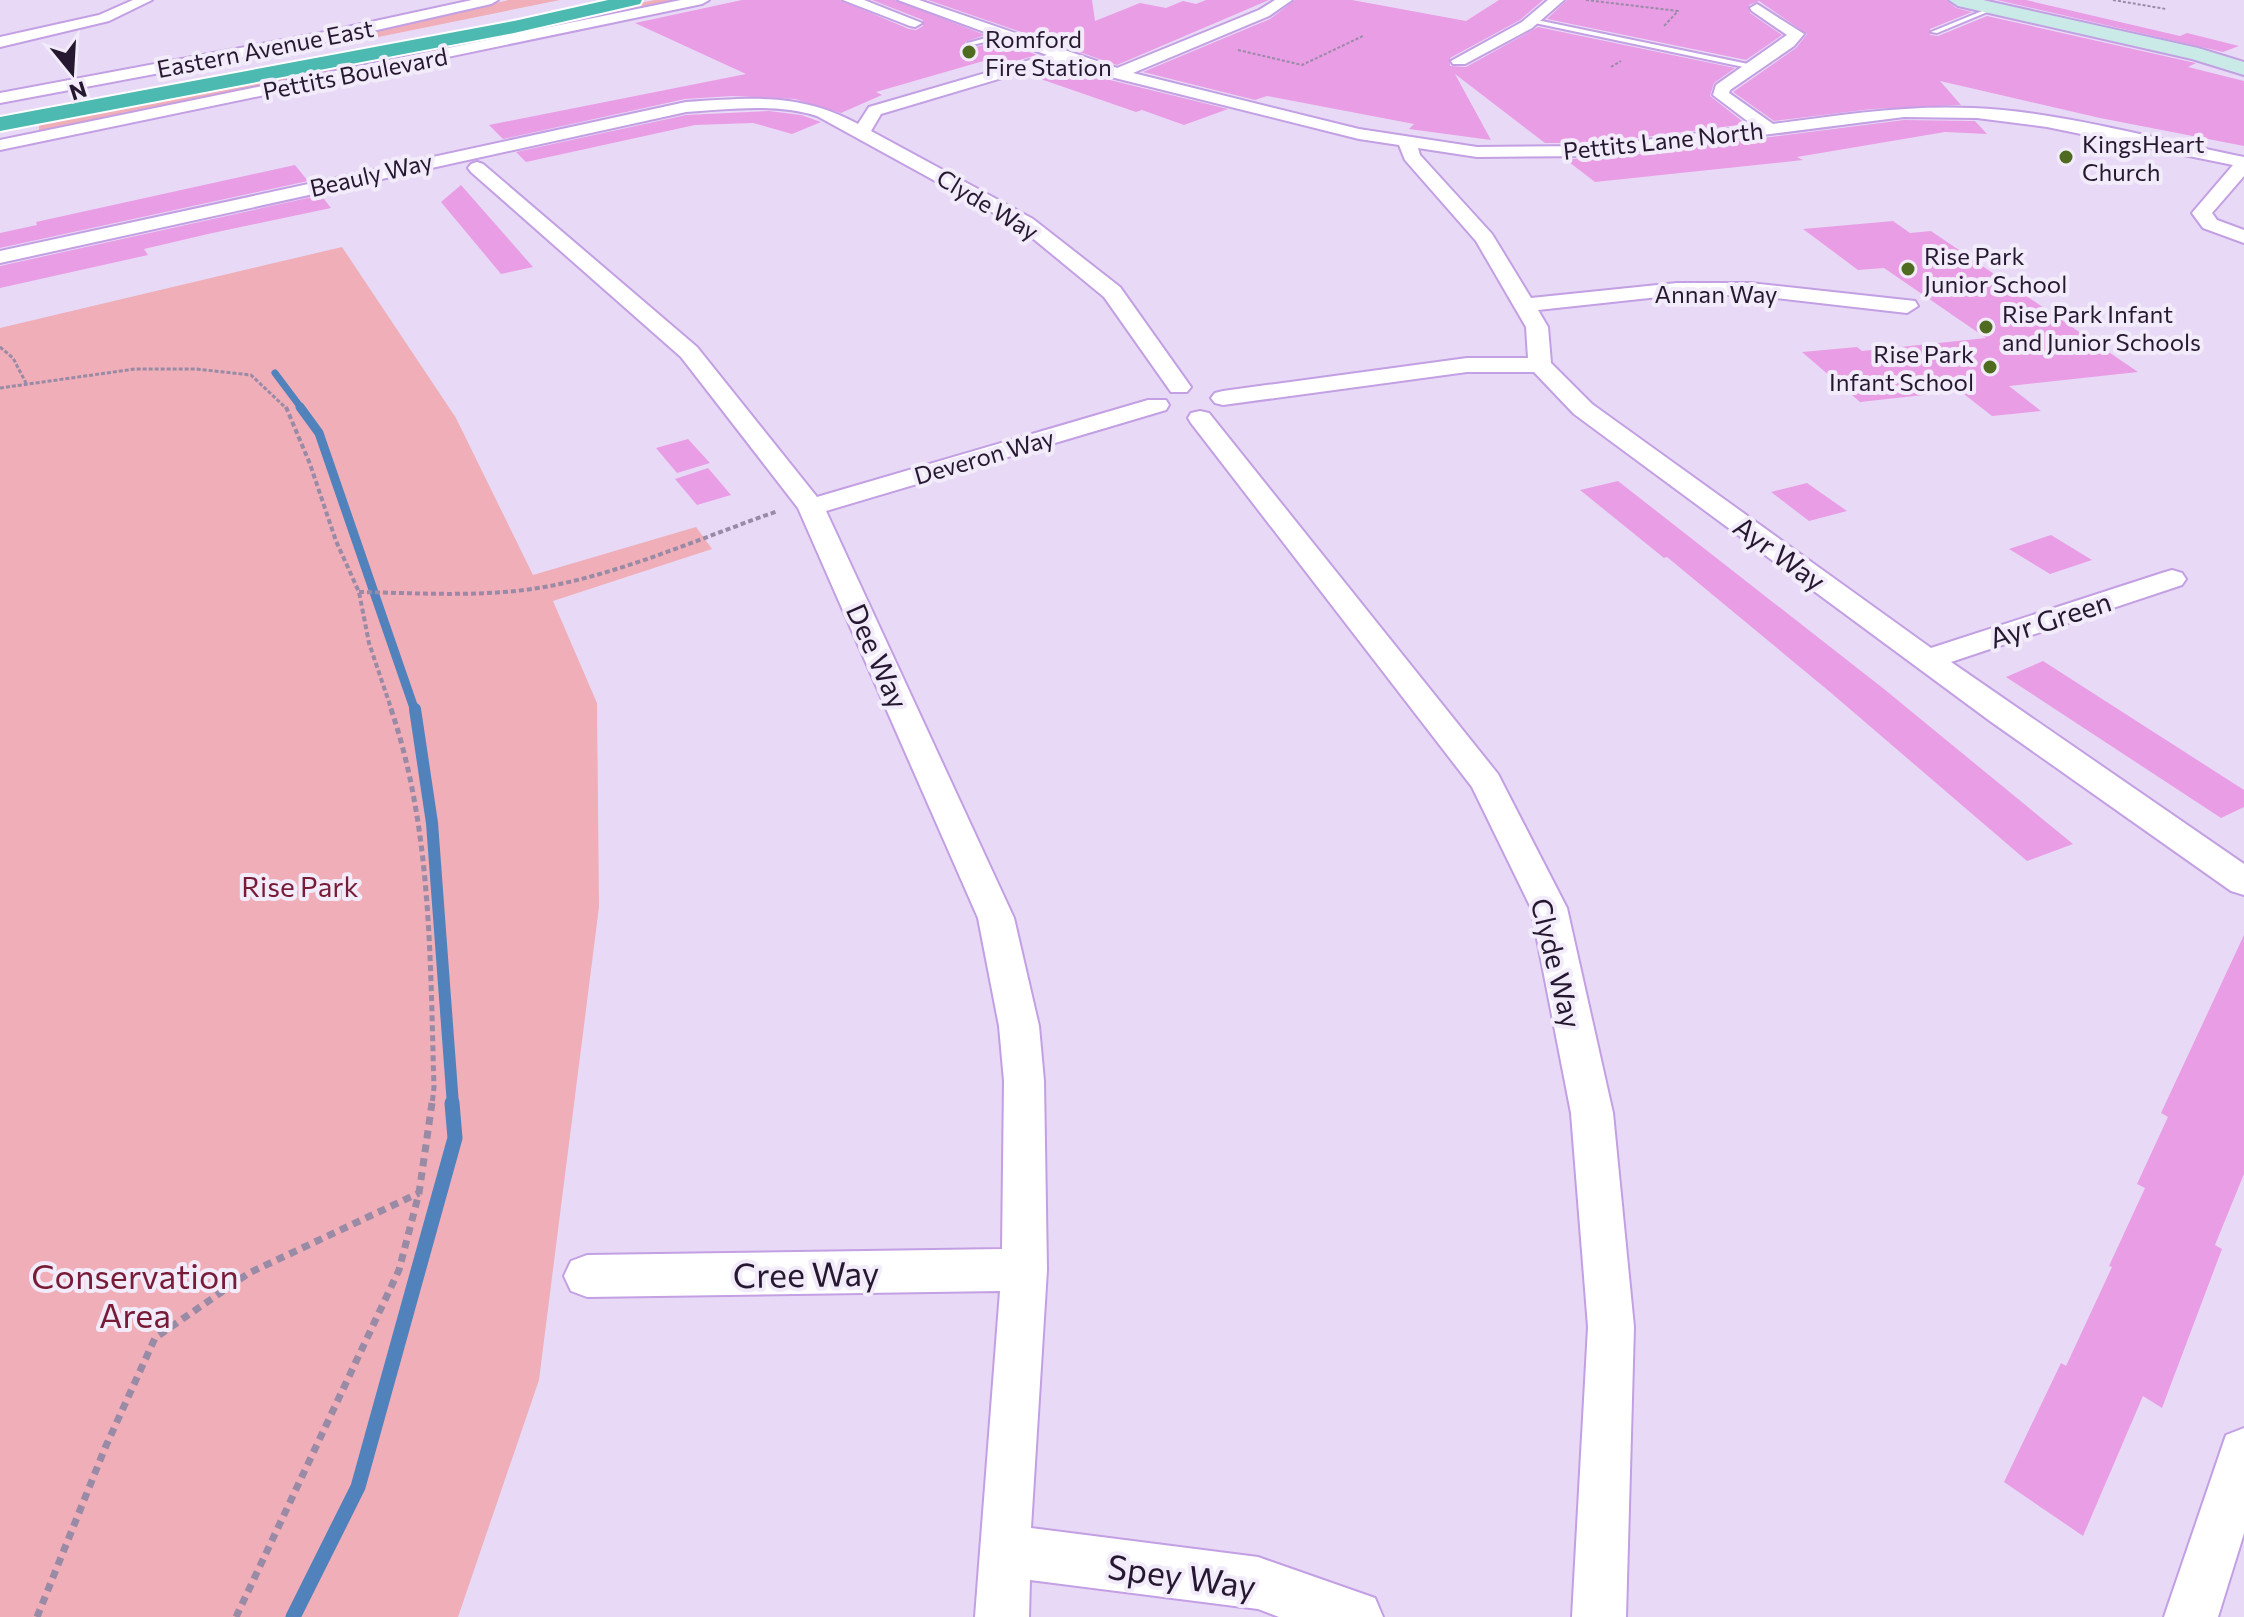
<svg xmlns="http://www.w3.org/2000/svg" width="2244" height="1617" font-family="Commissioner,sans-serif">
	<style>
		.green { fill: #efaeb8 }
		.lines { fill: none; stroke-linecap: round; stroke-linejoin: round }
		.stream-far3 { stroke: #5182bc; stroke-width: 7 }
		.stream-far2 { stroke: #5182bc; stroke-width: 9 }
		.stream-far1 { stroke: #5182bc; stroke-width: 12 }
		.stream { stroke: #5182bc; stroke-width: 15 }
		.building { fill: #e99de5 }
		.lane-casing { stroke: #c39fe3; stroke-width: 4 }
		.street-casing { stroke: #c39fe3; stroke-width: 4 }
		.secondary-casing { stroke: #c39fe3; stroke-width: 4 }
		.highway-casing { stroke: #fff; stroke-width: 4 }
		.path-far4 { stroke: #998ba6; stroke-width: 2; stroke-dasharray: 3 2; stroke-linecap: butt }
		.path-far3 { stroke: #998ba6; stroke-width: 3; stroke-dasharray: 4 2; stroke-linecap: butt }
		.path-far2 { stroke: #998ba6; stroke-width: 4; stroke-dasharray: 5 3; stroke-linecap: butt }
		.path-far1 { stroke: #998ba6; stroke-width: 5; stroke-dasharray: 6 4; stroke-linecap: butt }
		.path { stroke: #998ba6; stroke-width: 7; stroke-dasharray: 8 6; stroke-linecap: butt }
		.lane { fill: #fff; fill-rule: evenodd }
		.street { fill: #fff; fill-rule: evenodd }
		.secondary { fill: #caeae8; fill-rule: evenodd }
		.highway { fill: #4dbab2; fill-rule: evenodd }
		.poi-dot { fill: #4e6b20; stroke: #f2ebf9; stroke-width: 3 }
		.labels { text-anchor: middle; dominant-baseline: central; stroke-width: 8; stroke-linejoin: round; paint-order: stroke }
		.far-poi-label { font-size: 24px; fill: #261831; stroke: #f2ebf9; text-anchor: start }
		.far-street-label { font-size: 24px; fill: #261831; stroke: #f2ebf9 }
		.street-label { font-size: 28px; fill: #261831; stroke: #f2ebf9 }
		.park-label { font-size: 28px; fill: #771b36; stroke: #f2ebf9 }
		.near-street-label { font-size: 34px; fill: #261831; stroke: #f2ebf9 }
		.near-park-label { font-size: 34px; fill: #771b36; stroke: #f2ebf9 }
	</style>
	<rect width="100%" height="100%" fill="#e8daf6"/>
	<g class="green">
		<path d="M509 0H560L344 44 340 42 344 37Z"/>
		<path d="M655 0H693L39 132V126L46 121Z"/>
		<path d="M342 247 456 418 533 575 696 527 712 549 553 601 597 703 599 907 539 1380 458 1617H0V328Z"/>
	</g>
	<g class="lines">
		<path class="stream-far3" d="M275 373 302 409"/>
		<path class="stream-far2" d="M300 407 319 433 415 711"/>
		<path class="stream-far1" d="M415 709 432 823 453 1105"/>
		<path class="stream" d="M293 1617 358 1487 455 1138 452 1103"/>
	</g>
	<g class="building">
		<path d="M742 0H840L909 29 916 30 923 26V20L872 0H895L985 35 965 42 971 48 1001 41 1037 55 1002 65 987 60 876 92 882 95 841 113 795 99 732 96 685 99 503 139 489 125 746 74 635 23Z"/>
		<path d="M928 0H1092L1095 21 1140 3 1166 8 1183 1 1196 4 1206 0H1269L1117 65Z"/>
		<path d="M1295 0H1352L1466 21 1499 0H1543L1520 20 1450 58V66L1466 67 1538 27 1735 68 1714 83 1710 96 1746 124 1599 143H1545L1455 74 1491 140 1409 129 1414 124 1267 96 1255 100 1143 72 1270 19Z"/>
		<path d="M1567 0H1946L1956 8 1972 12 1930 29V35L1938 36 1987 16 2191 62 2196 63 2188 67 2244 81V146L2100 118 1940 81 1961 105 1872 109 1774 121 1733 92 1796 48 1807 34 1759 1 1749 5 1750 13 1782 35 1746 60 1547 19Z"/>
		<path d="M1997 0H2026L2180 36 2187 33 2239 46 2223 52Z"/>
		<path d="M1062 63 1110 80 1228 109 1184 125 1142 110 1136 112 1026 74Z"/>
		<path d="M769 111 801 115 821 122 792 134 753 123 695 125 526 162 516 152 686 115Z"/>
		<path d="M1904 120 1975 121 1987 134 1945 132 1797 157 1803 160 1595 182 1565 159H1599Z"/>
		<path d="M295 165 308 181 0 248V233L37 225 36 222Z"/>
		<path d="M461 185 533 267 501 274 441 202Z"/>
		<path d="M321 195 331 208 208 234 144 249 148 255 0 288V266Z"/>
		<path d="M1893 221 1910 233 1931 231 2138 372 2009 386 2041 411 1992 416 1960 391 1860 402 1802 352 1857 347 1862 351 1986 338 1884 268 1858 270 1803 229Z"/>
		<path d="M688 439 710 463 677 473 656 448Z"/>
		<path d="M708 468 731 495 697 505 675 479Z"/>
		<path d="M1618 481 1884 689 2073 844 2027 861 1830 692 1667 557 1664 558 1580 490Z"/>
		<path d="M1807 483 1847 511 1809 521 1771 492Z"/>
		<path d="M2051 535 2092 560 2050 574 2009 549Z"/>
		<path d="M2043 661 2244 790V807L2221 818 2006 677Z"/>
		<path d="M2244 935V1174L2215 1245 2222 1249 2162 1408 2143 1396 2083 1536 2004 1482 2061 1363 2066 1366 2112 1267 2109 1266 2145 1188 2137 1184 2168 1117 2161 1113Z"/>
	</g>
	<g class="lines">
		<defs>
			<g id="lane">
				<path d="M1992 7 1997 8 1937 33 1931 32Z"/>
				<path d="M1532 19 1753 65 1757 67 1753 69 1530 22Z"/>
				<path d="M1007 32 1010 36 972 45 968 43Z"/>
			</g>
			<g id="street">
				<path d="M133 0H152L109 21 0 47V37L99 15Z"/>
				<path d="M472 0H498L491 4 320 43 0 103V93L320 33Z"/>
				<path d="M681 0H709L702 4 0 150V140Z"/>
				<path d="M843 0H864L922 23 915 27 910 26Z"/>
				<path d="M898 0H919L1117 68 1259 10 1275 0H1292L1269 16 1133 73 1359 129 1477 147 1599 146 1754 126 1713 95 1716 85 1787 35 1752 11 1750 8 1757 4 1804 34 1794 46 1730 90 1729 93 1773 124C1840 115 1905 105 1973 108 2058 111 2159 140 2244 157V176L2212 213 2217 220 2244 230V243L2203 228 2192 213 2233 165 2047 127 1977 118 1904 117 1599 156 1477 157 1418 148 1420 155 1492 234 1531 298 1677 283H1750L1915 301 1918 306 1907 313 1750 295H1677L1538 310 1548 327 1551 363 1592 404 1931 648 2162 573 2172 570 2182 573 2186 579 2182 585 1951 662 2244 864V895L2231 891 1990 721 1574 414 1534 372H1467L1223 405 1215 403 1211 398 1215 393 1223 391 1467 358H1528L1526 327 1476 241 1405 160 1399 145 1359 139 1111 77 1062 60 881 114 871 131 1033 219 1120 287 1191 387 1187 392H1171L1104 297 1019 227 817 116C776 103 729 109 686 112L0 263V251L686 102C751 98 799 92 858 124L869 107 1047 55Z"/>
				<path d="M1548 0H1564L1532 28 1465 64H1453L1451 61 1522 22Z"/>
				<path d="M477 162 483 164 697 347 817 497 1148 400H1166L1169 405 1166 410 826 511 1014 918 1039 1026 1044 1081 1047 1270 1031 1528 1258 1557 1375 1598 1383 1617H1279L1258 1609 1030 1580 1029 1617H975L1000 1291 587 1297 571 1291 564 1276 571 1261 587 1255 1002 1249 1004 1081 999 1026 978 918 798 508 681 357 471 172 468 168 471 164Z"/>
				<path d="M1200 411 1209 413 1498 774 1567 908 1613 1113 1634 1327 1626 1617H1572L1588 1327 1571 1113 1531 908 1472 787 1191 423 1188 418 1191 413Z"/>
				<path d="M2244 1428V1533L2218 1617H2164L2226 1435Z"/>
			</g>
			<path id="secondary" d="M1949 0H1983L2198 48 2244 62V75L2192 59 1958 6Z"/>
			<path id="highway" d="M608 0H642L640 4 514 33 0 131V117L514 21Z"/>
		</defs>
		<use href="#lane" class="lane-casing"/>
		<use href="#street" class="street-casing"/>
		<use href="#secondary" class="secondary-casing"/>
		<use href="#highway" class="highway-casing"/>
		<g class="path-far4">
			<path d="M1586 0 1678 11 1664 26"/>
			<path d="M2113 0 2166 9"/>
			<path d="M1238 50 1302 65 1363 36"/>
			<path d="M1611 67 1621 61"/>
		</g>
		<g class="path-far3">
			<path d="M0 347 13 358 26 383"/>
			<path d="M0 388 135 369H196L251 375 287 409"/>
		</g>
		<g class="path-far2">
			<path d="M286 407 310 464 336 541 359 592 369 643 392 711"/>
			<path d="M359 592C422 593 487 598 550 586 628 571 703 537 778 511"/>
		</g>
		<path class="path-far1" d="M391 709C432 829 430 962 434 1087L432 1105"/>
		<g class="path">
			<path d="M37 1617 105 1448 155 1338 249 1273 419 1193"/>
			<path d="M236 1617 399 1270 419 1193 432 1103"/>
		</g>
		<use href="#lane" class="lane"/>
		<use href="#street" class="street"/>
		<use href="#secondary" class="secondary"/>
		<use href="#highway" class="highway"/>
	</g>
	<g class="poi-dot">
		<circle cx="969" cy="52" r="8"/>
		<circle cx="2066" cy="157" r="8"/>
		<circle cx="1908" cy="269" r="8"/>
		<circle cx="1986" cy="327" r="8"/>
		<circle cx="1990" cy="367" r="8"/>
	</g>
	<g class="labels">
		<g class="far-poi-label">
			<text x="985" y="38">Romford<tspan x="985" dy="28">Fire Station</tspan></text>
			<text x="2082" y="143">KingsHeart<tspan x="2082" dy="28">Church</tspan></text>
			<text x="1924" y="255">Rise Park<tspan x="1924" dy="28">Junior School</tspan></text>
			<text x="2002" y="313">Rise Park Infant<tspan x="2002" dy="28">and Junior Schools</tspan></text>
			<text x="1974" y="353" text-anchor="end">Rise Park<tspan x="1974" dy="28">Infant School</tspan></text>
		</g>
		<g class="far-street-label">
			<text transform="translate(265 48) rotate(-11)">Eastern Avenue East</text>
			<text transform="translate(355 73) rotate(-11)">Pettits Boulevard</text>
			<text transform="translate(1663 140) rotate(-6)">Pettits Lane North</text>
			<text transform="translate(371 174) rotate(-13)">Beauly Way</text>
			<text transform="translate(988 204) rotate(31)">Clyde Way</text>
			<text x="1716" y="293">Annan Way</text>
			<text transform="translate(984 456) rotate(-16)">Deveron Way</text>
		</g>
		<g class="street-label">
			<text transform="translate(1780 553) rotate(36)">Ayr Way</text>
			<text transform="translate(2050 619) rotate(-18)">Ayr Green</text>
			<text transform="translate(878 656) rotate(66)">Dee Way</text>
			<text transform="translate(1557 963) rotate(76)">Clyde Way</text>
		</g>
		<g class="park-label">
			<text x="300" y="886">Rise Park</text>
		</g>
		<g class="near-street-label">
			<text transform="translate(806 1273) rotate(-1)">Cree Way</text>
			<text transform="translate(1182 1575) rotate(8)">Spey Way</text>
		</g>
		<g class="near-park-label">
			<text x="135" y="1275">Conservation<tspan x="135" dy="39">Area</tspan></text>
		</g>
	</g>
	<g transform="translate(72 72) rotate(162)" stroke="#f2ebf9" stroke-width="6" paint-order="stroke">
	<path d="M0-6L14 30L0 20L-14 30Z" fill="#261831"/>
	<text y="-12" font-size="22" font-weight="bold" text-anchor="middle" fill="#261831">N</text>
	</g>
</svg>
